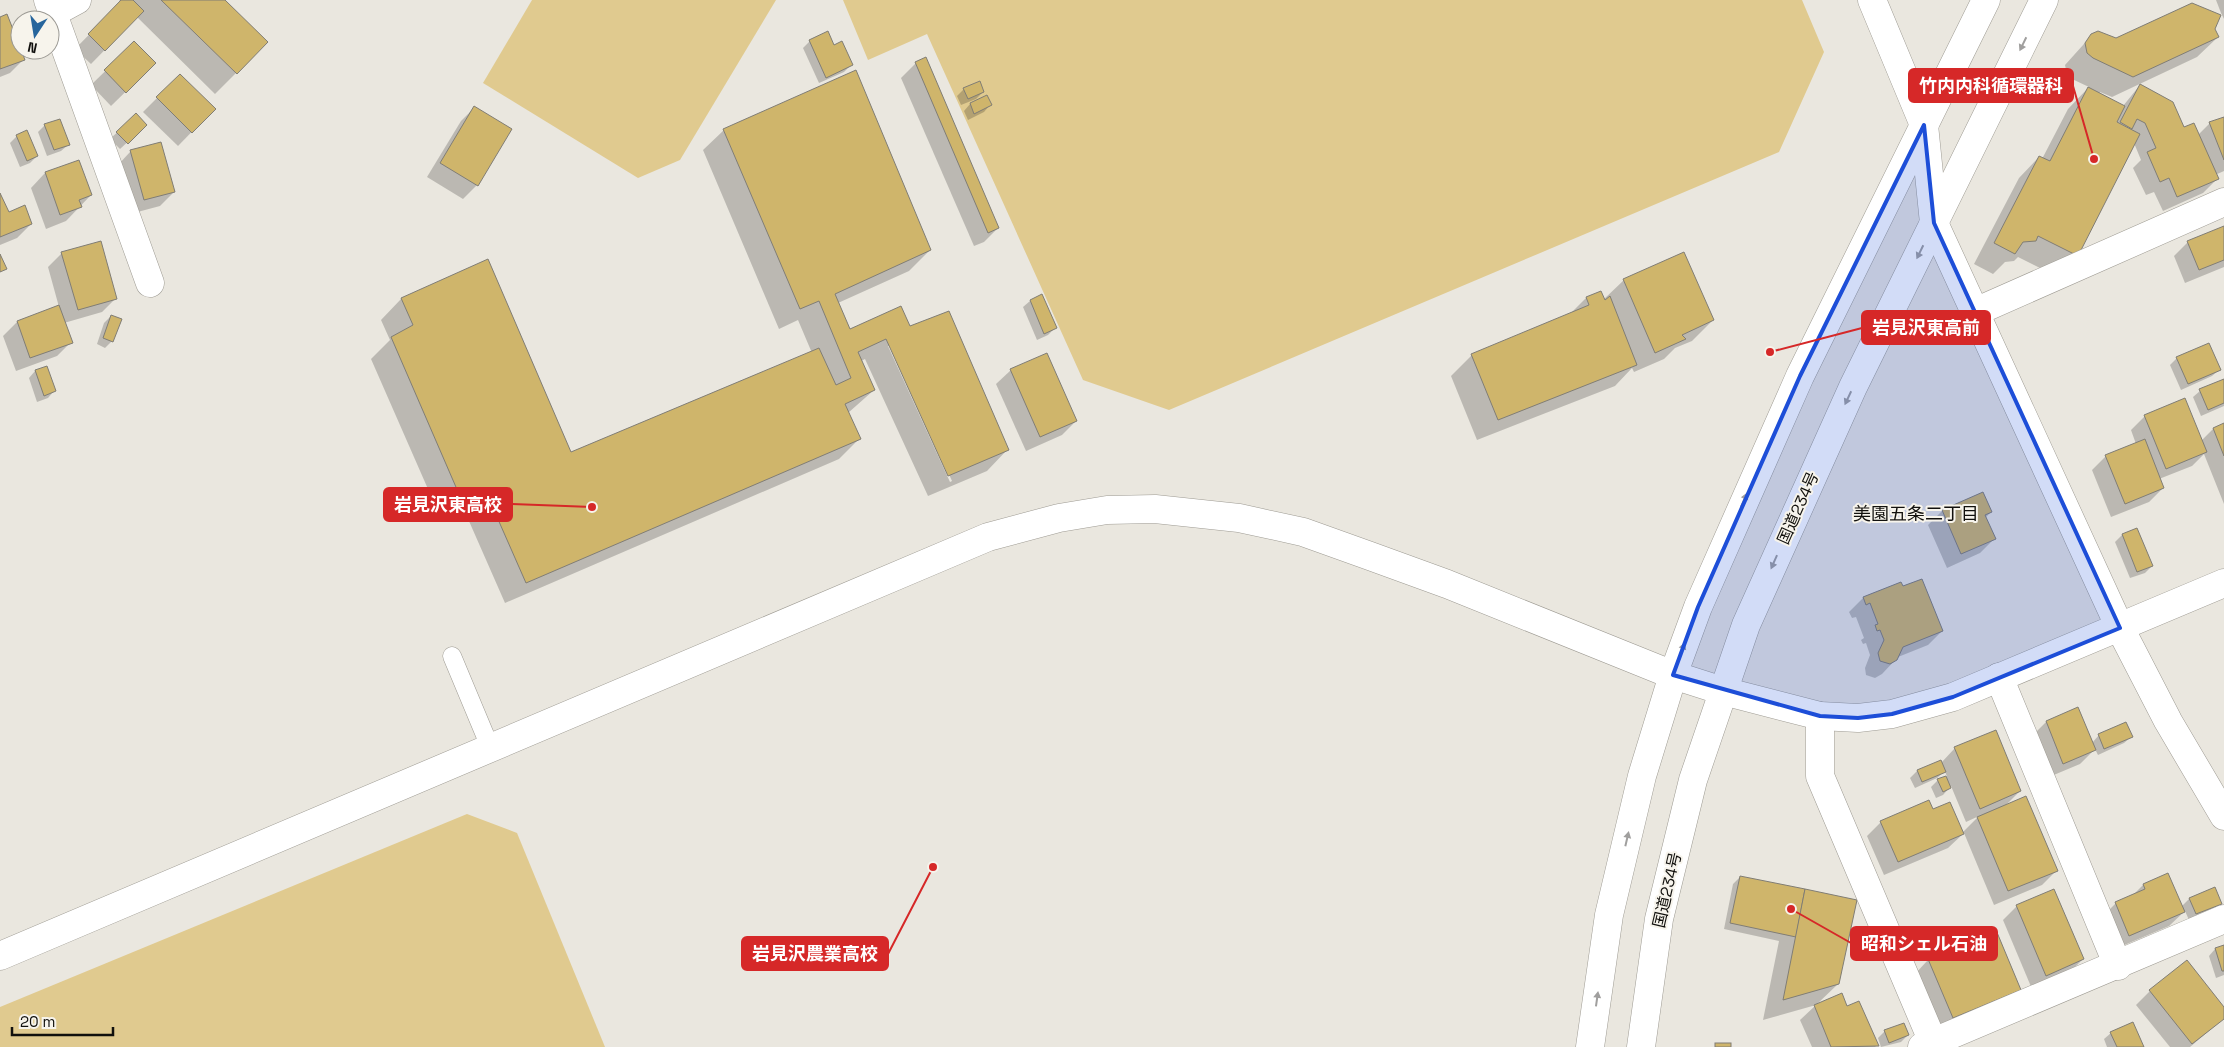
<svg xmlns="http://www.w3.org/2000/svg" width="2224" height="1047" font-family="'Space Grotesk','Noto Sans JP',sans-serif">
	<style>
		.green { fill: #e0ca8f }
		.shadow { fill: #0003; fill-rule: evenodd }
		.building { fill: #cfb56b; stroke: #807d75 }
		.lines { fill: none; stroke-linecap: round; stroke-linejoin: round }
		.service-casing { stroke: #9e9b93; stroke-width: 19 }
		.minor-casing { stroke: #9e9b93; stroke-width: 29 }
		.tertiary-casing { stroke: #9e9b93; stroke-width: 29 }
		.trunk-casing { stroke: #9e9b93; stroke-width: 29 }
		.service { stroke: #fff; stroke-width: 18 }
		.minor { stroke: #fff; stroke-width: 28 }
		.tertiary { stroke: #fff; stroke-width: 28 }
		.trunk { stroke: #fff; stroke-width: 28 }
		.oneway { fill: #a09f9e }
		.marked { fill: #1d4ed8; fill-opacity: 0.2; stroke: #1d4ed8; stroke-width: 4; stroke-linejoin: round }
		.labels { text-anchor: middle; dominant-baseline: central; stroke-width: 4; stroke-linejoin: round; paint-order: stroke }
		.street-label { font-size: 16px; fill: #11100d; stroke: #f7f4ec }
		.neighbourhood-label { font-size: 18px; fill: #11100d; stroke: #f7f4ec }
		.leader { fill: none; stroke: #d62828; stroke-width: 2 }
		.callout-dot { fill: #d62828; stroke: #f7f4ec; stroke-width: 2 }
		.callout { fill: #d62828; stroke: #d62828; stroke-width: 2 }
		.callout-label { font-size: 18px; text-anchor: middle; font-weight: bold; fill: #fff }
	</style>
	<rect width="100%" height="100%" fill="#eae7df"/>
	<g class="green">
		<path d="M532 0H776L680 160 638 178 483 83Z"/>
		<path d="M843 0H1802L1824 52 1779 152 1169 410 1083 380 927 34 868 60Z"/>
		<path d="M467 814 517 833 605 1047H0V1007Z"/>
	</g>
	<g class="shadow">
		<path d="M119 0H223L267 42 215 94 137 17 91 64 75 49 121 2Z"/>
		<path d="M2216 0H2224V19L2221 13Z"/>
		<path d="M0 19 24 59 10 73 0 77Z"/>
		<path d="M2214 29 2218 37 2197 57 2112 97 2100 92 2099 94 2123 106 2140 85 2183 129 2198 135 2210 123 2224 118V171L2215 175 2217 179 2203 193 2163 211 2154 192 2146 195 2133 168 2141 160 2134 143 2076 255 2056 276 2018 257 2014 261 2005 262 1993 274 1974 264 2019 178 2039 157 2042 159 2068 109 2089 87 2072 79 2067 74 2065 65 2092 35 2116 39Z"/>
		<path d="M810 41 833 46 851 65 844 72 819 83 803 48Z"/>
		<path d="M134 43 155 63 111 106 91 85Z"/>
		<path d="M926 59 998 228 984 242 974 246 901 78 915 64Z"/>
		<path d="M180 75 214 109 178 146 143 112Z"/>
		<path d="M964 89 983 92 976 99 961 105 957 96Z"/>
		<path d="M970 104 990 105 984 112 968 120 964 111Z"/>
		<path d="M475 107 477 185 463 199 427 177 461 121Z"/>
		<path d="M136 115 146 125 120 149 110 139Z"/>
		<path d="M45 125 68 145 61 151 47 156 38 132Z"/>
		<path d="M724 130 930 250 909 271 838 303 850 330 910 328 1007 450 987 471 928 496 865 359 861 361 874 390 848 413 859 439 839 459 505 603 465 512 442 521 371 359 390 340 381 320 401 299 488 260 571 453 812 353 798 320 779 329 703 150ZM888 346H891L952 481 950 482Z"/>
		<path d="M17 136 37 156 30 163 20 167 10 143Z"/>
		<path d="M131 151 174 192 160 206 130 214 117 166Z"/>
		<path d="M79 161 91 195 66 221 46 229 31 188 45 173Z"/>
		<path d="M0 195 8 214 31 224 17 238 0 245Z"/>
		<path d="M2224 228V267L2185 283 2174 256 2188 242Z"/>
		<path d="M62 253 116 298 102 312 64 323 71 342 57 356 16 371 3 336 17 322 59 307 48 267Z"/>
		<path d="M1624 280 1713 320 1692 341 1675 348 1664 359 1634 372 1632 368 1615 386 1477 440 1451 376 1472 355 1570 314 1586 298 1600 293 1603 300Z"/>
		<path d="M1030 301 1055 328 1048 335 1037 340 1023 307Z"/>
		<path d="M111 316 112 341 105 348 97 344 104 323Z"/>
		<path d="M2177 358 2219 370 2212 376 2181 390 2170 365Z"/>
		<path d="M46 368 54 391 48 398 37 402 29 378 35 371Z"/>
		<path d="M1011 370 1076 421 1062 435 1026 451 996 384Z"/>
		<path d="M2224 380V406L2201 416 2193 397 2200 391Z"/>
		<path d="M2145 416 2201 441 2213 429 2224 425V504L2204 454 2192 466 2159 479 2163 488 2149 502 2111 517 2092 470 2106 456 2136 444 2131 430Z"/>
		<path d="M1983 494 1991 512 1985 518 1994 539 1980 553 1947 568 1928 525 1942 511Z"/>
		<path d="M2137 529 2152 566 2145 573 2130 578 2115 542 2122 535Z"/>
		<path d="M1900 584 1942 631 1928 645 1898 657 1882 674 1875 678 1866 675 1865 668 1870 655 1866 643 1863 644 1861 640 1864 638 1856 617 1852 618 1849 612 1863 598Z"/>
		<path d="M2077 709 2092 743 2099 735 2131 737 2124 743 2098 755 2095 749 2080 764 2049 777 2032 736 2046 722Z"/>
		<path d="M1955 748 2020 791 2004 807 2056 871 2042 885 1994 905 1964 833 1948 848 1884 875 1867 836 1881 822 1932 810 1962 833 1979 816 1966 822 1951 786 1943 795 1936 798 1931 787 1938 780 1947 777 1945 771 1937 778 1915 788 1910 778 1917 771 1941 763Z"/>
		<path d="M2167 875 2181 907 2189 899 2214 889 2220 903 2213 910 2189 920 2185 911 2169 926 2115 949 2102 917 2116 903 2133 895 2143 885Z"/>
		<path d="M1740 877 1855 901 1838 984 1815 1006 1846 1008 1877 1045 1875 1047H1812L1800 1020 1816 1005 1763 1020 1779 941 1724 929 1733 884Z"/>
		<path d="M2017 906 2083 959 2069 973 2032 989 2003 920Z"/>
		<path d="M1996 932 2020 989 2006 1003 1938 1031 1914 975 1928 960Z"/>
		<path d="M2224 946V975L2216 978 2209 956 2215 949Z"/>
		<path d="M2150 991 2224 1009V1018L2190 1047H2170L2136 1005Z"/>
		<path d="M1885 1031 1908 1035 1901 1042 1881 1047 1878 1038Z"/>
		<path d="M2111 1033 2143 1047H2107L2104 1039Z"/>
	</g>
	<g class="building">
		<path d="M121 0H133L144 11 105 51 88 34Z"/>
		<path d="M161 0H225L268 42 237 74Z"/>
		<path d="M2192 3 2221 15 2215 29 2219 37 2133 77 2093 58 2087 53 2085 43 2091 34 2098 31 2116 38Z"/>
		<path d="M7 14 25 60 0 69V17Z"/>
		<path d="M828 31 834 45 842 41 853 65 826 78 809 40Z"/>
		<path d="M134 41 156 63 126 93 104 70Z"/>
		<path d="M926 57 999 228 988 233 915 62Z"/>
		<path d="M856 70 931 250 835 294 850 329 901 306 910 326 949 311 1009 450 948 476 886 339 858 352 875 390 845 404 861 439 526 583 486 492 462 501 391 337 413 325 401 298 488 259 571 452 819 348 836 385 851 378 819 301 800 309 723 129Z"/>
		<path d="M180 74 216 109 192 133 156 97Z"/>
		<path d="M980 81 984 92 968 99 963 88Z"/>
		<path d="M2140 84 2173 102 2184 127 2194 123 2219 179 2177 197 2169 178 2160 182 2147 152 2156 148 2145 123 2137 119 2132 129 2120 122Z"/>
		<path d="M2088 87 2125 106 2117 122 2140 134 2078 256 2038 236 2036 241 2023 242 2015 254 1994 243 2039 156 2050 161Z"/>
		<path d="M987 95 992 105 974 114 970 103Z"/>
		<path d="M474 106 512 129 478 186 440 163Z"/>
		<path d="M136 113 147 125 128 144 116 132Z"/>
		<path d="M2224 117V160L2209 122Z"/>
		<path d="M60 119 70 145 54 150 44 124Z"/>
		<path d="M27 130 38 156 27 161 16 135Z"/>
		<path d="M161 142 175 192 144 200 130 150Z"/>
		<path d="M79 160 92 195 79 200 82 207 60 215 45 172Z"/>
		<path d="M0 193 9 212 25 205 32 224 0 237Z"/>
		<path d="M2224 226V260L2199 270 2187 241Z"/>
		<path d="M101 241 117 299 78 310 61 252Z"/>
		<path d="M1684 252 1714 320 1682 335 1686 339 1655 353 1623 279Z"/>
		<path d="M0 254 7 269 0 272Z"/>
		<path d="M1601 291 1605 300 1610 296 1637 365 1498 420 1471 354 1589 305 1586 297Z"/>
		<path d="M1042 294 1057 328 1044 334 1030 300Z"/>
		<path d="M59 305 73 343 30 358 17 321Z"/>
		<path d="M111 315 122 319 113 342 103 338Z"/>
		<path d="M2209 343 2221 370 2188 384 2176 357Z"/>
		<path d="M1047 353 1077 421 1040 437 1010 369Z"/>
		<path d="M47 366 56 391 44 396 35 370Z"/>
		<path d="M2224 379V403L2208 410 2199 389Z"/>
		<path d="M2185 398 2207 452 2166 469 2144 415Z"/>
		<path d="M2224 423V456L2213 428Z"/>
		<path d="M2145 439 2164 488 2125 504 2105 455Z"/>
		<path d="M1983 492 1992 512 1985 515 1996 539 1961 554 1942 510Z"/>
		<path d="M2137 528 2153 566 2137 572 2122 534Z"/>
		<path d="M1922 579 1943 631 1903 647 1897 660 1890 664 1880 661 1878 653 1884 640 1880 630 1877 631 1875 625 1878 624 1870 603 1866 605 1863 597 1901 582 1903 586Z"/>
		<path d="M2078 707 2096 750 2063 764 2046 721Z"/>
		<path d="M2126 722 2133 737 2104 749 2098 734Z"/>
		<path d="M1996 730 2021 791 1980 809 1954 747Z"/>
		<path d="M1941 760 1946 772 1922 782 1917 770Z"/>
		<path d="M1946 776 1951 788 1943 792 1937 779Z"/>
		<path d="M2026 796 2058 871 2008 891 1977 817Z"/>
		<path d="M1929 800 1933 809 1950 802 1964 834 1898 862 1880 821Z"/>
		<path d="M2168 873 2185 912 2129 936 2115 902 2145 889 2143 884Z"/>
		<path d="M1740 876 1805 889 1796 937 1730 923Z"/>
		<path d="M2215 887 2222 904 2196 914 2189 898Z"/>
		<path d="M1805 889 1857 900 1839 984 1783 1000Z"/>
		<path d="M2054 889 2084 959 2046 976 2016 905Z"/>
		<path d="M1996 930 2021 990 1953 1018 1928 959Z"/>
		<path d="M2224 945V971H2222L2215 948Z"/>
		<path d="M2187 960 2224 1007V1019L2192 1044 2149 990Z"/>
		<path d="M1842 993 1847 1006 1859 1001 1879 1046 1831 1047 1814 1005Z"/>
		<path d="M2133 1022 2144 1047H2117L2110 1032Z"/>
		<path d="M1904 1023 1909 1035 1889 1043 1884 1030Z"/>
		<rect x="1715" y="1043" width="16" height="4"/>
	</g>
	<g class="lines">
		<defs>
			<path id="service" d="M452 656 490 747"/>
			<g id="minor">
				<path d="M48 0 150 283"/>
				<path d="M53 13 77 0"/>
				<path d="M1975 312 2224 202"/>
				<path d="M1999 677 2118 966"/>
				<path d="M1820 716V776L1935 1047"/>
				<path d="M1922 1047 2224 919"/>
			</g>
			<g id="tertiary">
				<path d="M1872 0 1924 125 1934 223 2120 628 2168 721 2224 816"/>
				<path d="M0 956 988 537 1059 518 1107 510 1155 509 1239 518 1303 532 1370 556 1447 584 1673 675 1723 691 1820 716 1858 718 1892 714 1953 697 2224 583"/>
			</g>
			<g id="trunk">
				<path d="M1590 1047 1609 915 1642 776 1673 675 1698 607 1800 376 1986 0"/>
				<path d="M1641 1047 1659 919 1693 780 1746 625 1853 387 2044 0"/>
			</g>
		</defs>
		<use href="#service" class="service-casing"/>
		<use href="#minor" class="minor-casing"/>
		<use href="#tertiary" class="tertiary-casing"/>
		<use href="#trunk" class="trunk-casing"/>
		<use href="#service" class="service"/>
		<use href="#minor" class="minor"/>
		<use href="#tertiary" class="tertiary"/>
		<use href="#trunk" class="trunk"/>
	</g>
	<defs><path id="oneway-solid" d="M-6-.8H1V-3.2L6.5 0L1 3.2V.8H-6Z" transform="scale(1.25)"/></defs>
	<g class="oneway">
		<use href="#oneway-solid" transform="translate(2023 44) rotate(116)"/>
		<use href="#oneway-solid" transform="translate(1920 252) rotate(116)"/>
		<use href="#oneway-solid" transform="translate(1848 398) rotate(115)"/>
		<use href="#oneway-solid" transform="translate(1744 500) rotate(-66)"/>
		<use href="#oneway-solid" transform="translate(1774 562) rotate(114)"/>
		<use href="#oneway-solid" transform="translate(1682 650) rotate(-70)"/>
		<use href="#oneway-solid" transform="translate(1627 839) rotate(-77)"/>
		<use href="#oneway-solid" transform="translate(1597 999) rotate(-82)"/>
	</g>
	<path class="marked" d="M1924 125 1934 223 2120 628 1953 697 1892 714 1858 718 1820 716 1673 675 1698 607 1800 376Z"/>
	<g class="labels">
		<g class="street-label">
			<text transform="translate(1798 508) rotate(-66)">国道234号</text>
			<text transform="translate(1667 890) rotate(-77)">国道234号</text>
		</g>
		<g class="neighbourhood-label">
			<text x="1916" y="513">美園五条二丁目</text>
		</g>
	</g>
	<path class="leader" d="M2094 159L2073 86M1770 352L1862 328M592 507L512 504M1791 909L1851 943M933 867L888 954"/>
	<g class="callout-dot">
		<circle cx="2094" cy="159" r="5"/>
		<circle cx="1770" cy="352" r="5"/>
		<circle cx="592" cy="507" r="5"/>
		<circle cx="1791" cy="909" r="5"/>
		<circle cx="933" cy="867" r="5"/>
	</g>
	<g class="callout">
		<rect x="1909" y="69" width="164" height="33" rx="5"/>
		<rect x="1862" y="311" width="128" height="33" rx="5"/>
		<rect x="384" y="488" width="128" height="33" rx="5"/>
		<rect x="1851" y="927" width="146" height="33" rx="5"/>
		<rect x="742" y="937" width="146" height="33" rx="5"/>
	</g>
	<g class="callout-label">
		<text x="1991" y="92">竹内内科循環器科</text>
		<text x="1926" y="334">岩見沢東高前</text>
		<text x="448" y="511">岩見沢東高校</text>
		<text x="1924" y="950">昭和シェル石油</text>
		<text x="815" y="960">岩見沢農業高校</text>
	</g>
	<g transform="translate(35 35) rotate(192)"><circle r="24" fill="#f7f4ec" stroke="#9b9993"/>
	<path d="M0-4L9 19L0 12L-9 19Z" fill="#27659c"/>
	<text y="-8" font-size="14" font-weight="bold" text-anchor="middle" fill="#11100d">N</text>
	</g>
	<path d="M12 1027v8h101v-8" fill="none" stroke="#11100d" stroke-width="2.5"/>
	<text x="20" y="1027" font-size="15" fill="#11100d" stroke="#f7f4ec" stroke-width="4" paint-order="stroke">20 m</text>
</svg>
